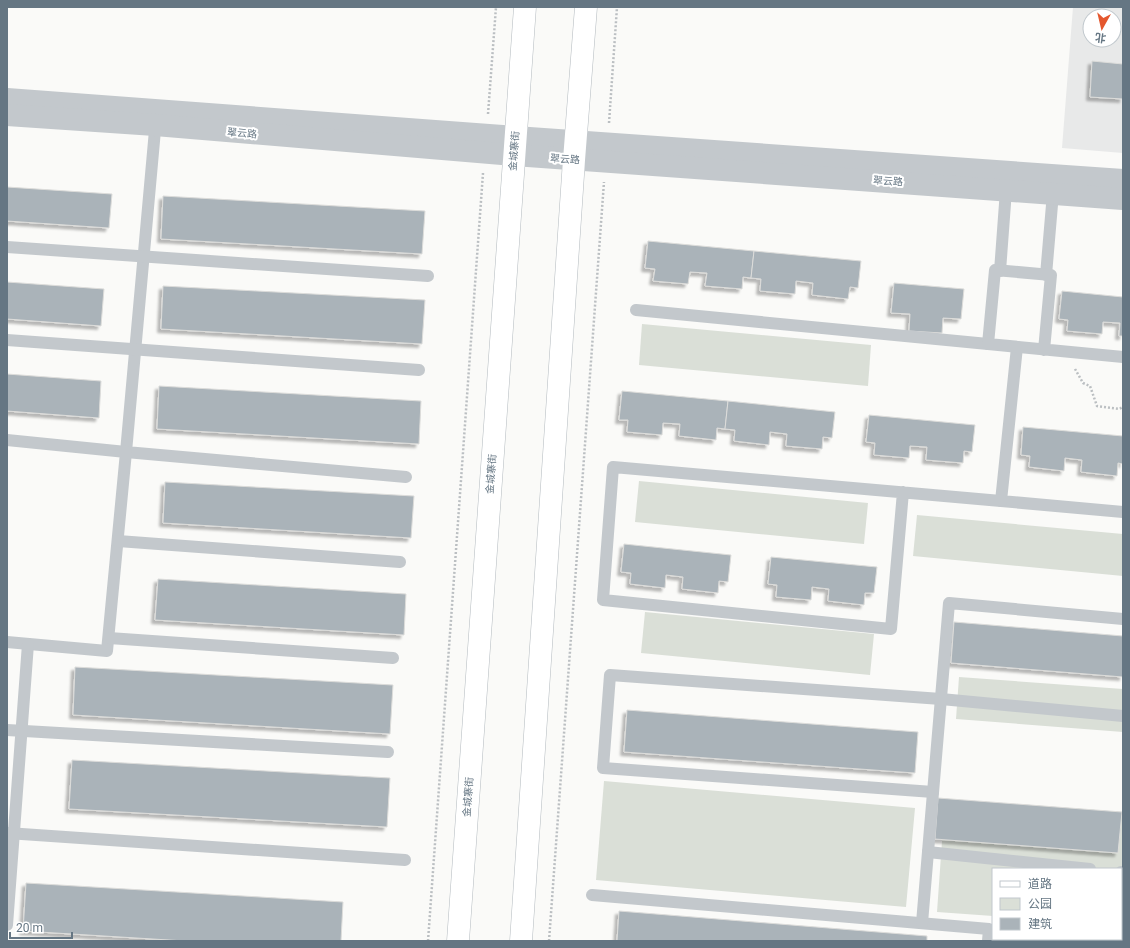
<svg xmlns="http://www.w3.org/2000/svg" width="1130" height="948" font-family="Roboto,'Noto Sans SC',sans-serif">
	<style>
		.built { fill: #e8e9e9; fill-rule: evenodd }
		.green { fill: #dadfd7 }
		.building { fill: #aab3b9; stroke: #dcdcda; filter: url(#shadow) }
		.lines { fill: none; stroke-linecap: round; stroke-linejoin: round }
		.secondary-casing { stroke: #b3babf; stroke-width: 23 }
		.path { stroke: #bbbfc2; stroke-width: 2.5; stroke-dasharray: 2 2; stroke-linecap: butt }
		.service { stroke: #c3c8cc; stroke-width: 12 }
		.tertiary { stroke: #c3c8cc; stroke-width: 22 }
		.secondary { stroke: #fff; stroke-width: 22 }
		.labels { text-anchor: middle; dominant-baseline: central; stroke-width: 4; stroke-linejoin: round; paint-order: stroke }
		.street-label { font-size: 10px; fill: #657683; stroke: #fff }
	</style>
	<defs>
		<filter id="shadow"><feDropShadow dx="-3.5" dy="3.5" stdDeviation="1" flood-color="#0004"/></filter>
	</defs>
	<rect width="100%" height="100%" fill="#fafaf8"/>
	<path class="built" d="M1073 7H1123V153L1062 148ZM1090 16H1114V40H1090Z"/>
	<g class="green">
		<path d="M642 324 871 345 868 386 639 365Z"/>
		<path d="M639 481 868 503 864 544 635 522Z"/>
		<path d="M917 515 1123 534V576L913 556Z"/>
		<path d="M645 612 874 634 870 675 641 653Z"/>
		<path d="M959 677 1123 689V732L956 719Z"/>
		<path d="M604 781 915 808 906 907 596 880Z"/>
		<path d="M945 799 1123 812V926H1121V869H993V916L937 912Z"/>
	</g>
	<g class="building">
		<path d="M1092 61 1123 64V99L1090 97Z"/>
		<path d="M7 187 112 194 109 228 7 221Z"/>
		<path d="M163 196 425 211 422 254 161 239Z"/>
		<path d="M648 241 754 251 751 278 743 277 742 289 705 286 707 273 690 272 688 284 653 281 655 269 645 268Z"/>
		<path d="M754 251 861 261 858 288 850 287 848 299 812 295 813 283 796 281 795 294 760 291 761 279 751 278Z"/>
		<path d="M7 282 104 289 101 326 7 319Z"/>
		<path d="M894 283 964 289 961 319 943 318 942 333 909 331 910 314 891 313Z"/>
		<path d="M163 286 425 300 422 344 161 329Z"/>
		<path d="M1062 291 1123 297V336H1119L1120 323 1103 322 1102 334 1067 331 1068 320 1059 319Z"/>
		<path d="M7 374 101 381 99 418 7 411Z"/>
		<path d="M159 386 421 401 419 444 157 429Z"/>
		<path d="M622 391 728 401 725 429 717 428 716 440 679 436 680 424 663 423 662 435 627 432 628 420H619Z"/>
		<path d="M728 401 835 412 832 438 823 437 822 449 786 446 787 434 770 432 769 445 734 441 735 430 725 429Z"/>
		<path d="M869 415 975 425 972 452 964 451 963 463 926 460 927 447 910 446 909 458 874 455 875 443 866 442Z"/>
		<path d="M1023 427 1123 436V464L1118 463 1117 476 1081 472 1082 460 1065 458 1064 471 1029 467 1030 456 1021 455Z"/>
		<path d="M165 482 414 496 411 538 163 523Z"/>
		<path d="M624 544 731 555 728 582 719 581 718 593 682 589 683 577 666 575 665 588 630 584 631 573 621 572Z"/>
		<path d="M771 557 877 567 874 593H865L864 605 828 601 829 589 812 587 811 600 776 597 777 585 768 584Z"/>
		<path d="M158 579 406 594 404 635 155 620Z"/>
		<path d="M954 622 1123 636V677L951 663Z"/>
		<path d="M75 667 393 685 390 734 73 715Z"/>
		<path d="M627 710 918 732 915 773 624 752Z"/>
		<path d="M72 760 390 778 387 827 69 809Z"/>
		<path d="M938 798 1122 812 1118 853 935 839Z"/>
		<path d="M26 883 343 902 341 941H185L23 931Z"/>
		<path d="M619 911 927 936V941H617Z"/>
	</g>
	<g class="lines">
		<defs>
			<g id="secondary">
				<path d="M458 941 525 7"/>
				<path d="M521 941 574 160 586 7"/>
			</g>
		</defs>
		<use href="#secondary" class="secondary-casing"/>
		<g class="path">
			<path d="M488 114 496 7"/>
			<path d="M609 123 617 7"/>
			<path d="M1075 369 1083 383 1090 386 1097 406 1119 409 1123 407"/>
			<path d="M428 941 483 173"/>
			<path d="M549 941 604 182"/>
		</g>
		<g class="service">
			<path d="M156 119 126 452 406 477"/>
			<path d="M7 247 428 276"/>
			<path d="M1000 271 1006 190"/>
			<path d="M1046 275 1053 193"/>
			<path d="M636 310 988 344"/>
			<path d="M7 340 419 370"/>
			<path d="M1017 347 1001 501 1123 512"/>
			<path d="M1044 350 1051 275 995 270 988 344 1123 357"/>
			<path d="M7 440 126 452 107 651 7 642"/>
			<path d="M903 492 891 629 603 600 613 467 1001 501"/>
			<path d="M118 541 400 562"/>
			<path d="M109 638 393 658"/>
			<path d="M7 730 388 752"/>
			<path d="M933 792 603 768 610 675 941 699 1123 716"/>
			<path d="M7 833 405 860"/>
			<path d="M928 852 1090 869"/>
			<path d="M1121 872H1123"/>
			<path d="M592 895 989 929 988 941"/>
			<path d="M922 923 949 603 1123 619"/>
			<path d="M7 925 28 644"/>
		</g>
		<g class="tertiary">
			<path d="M7 99 515 137 1123 180"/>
			<path d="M7 115 155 125 514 155 1123 199"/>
		</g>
		<use href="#secondary" class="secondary"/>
	</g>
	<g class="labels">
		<g class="street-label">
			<text transform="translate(242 133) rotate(5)">翠云路</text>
			<text transform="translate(514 151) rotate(-86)">金城寨街</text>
			<text transform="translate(565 159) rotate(4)">翠云路</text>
			<text transform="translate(888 181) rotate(4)">翠云路</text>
			<text transform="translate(491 474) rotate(-86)">金城寨街</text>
			<text transform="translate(468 797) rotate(-86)">金城寨街</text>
		</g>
	</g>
	<rect width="1130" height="948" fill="none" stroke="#657683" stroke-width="16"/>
	<rect x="992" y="868" width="130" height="72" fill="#ffffff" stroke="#c1c8cd"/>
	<rect x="1000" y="881" width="20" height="6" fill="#ffffff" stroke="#c1c8cd"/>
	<text x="1028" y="888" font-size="12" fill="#657683">道路</text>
	<rect x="1000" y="898" width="20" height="12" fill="#dadfd7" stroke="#c1c8cd"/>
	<text x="1028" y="908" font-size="12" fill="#657683">公园</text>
	<rect x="1000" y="918" width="20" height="12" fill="#aab3b9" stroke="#c1c8cd"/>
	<text x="1028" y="928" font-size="12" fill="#657683">建筑</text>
	<g transform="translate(1102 28) rotate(188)"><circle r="19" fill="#ffffff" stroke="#c1c8cd"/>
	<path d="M0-3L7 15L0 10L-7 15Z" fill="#e4572e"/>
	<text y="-6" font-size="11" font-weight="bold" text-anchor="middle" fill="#657683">北</text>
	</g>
	<path d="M10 932v6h62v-6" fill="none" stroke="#657683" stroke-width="2"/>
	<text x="16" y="932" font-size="12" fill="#657683" stroke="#ffffff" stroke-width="3" paint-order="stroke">20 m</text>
</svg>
